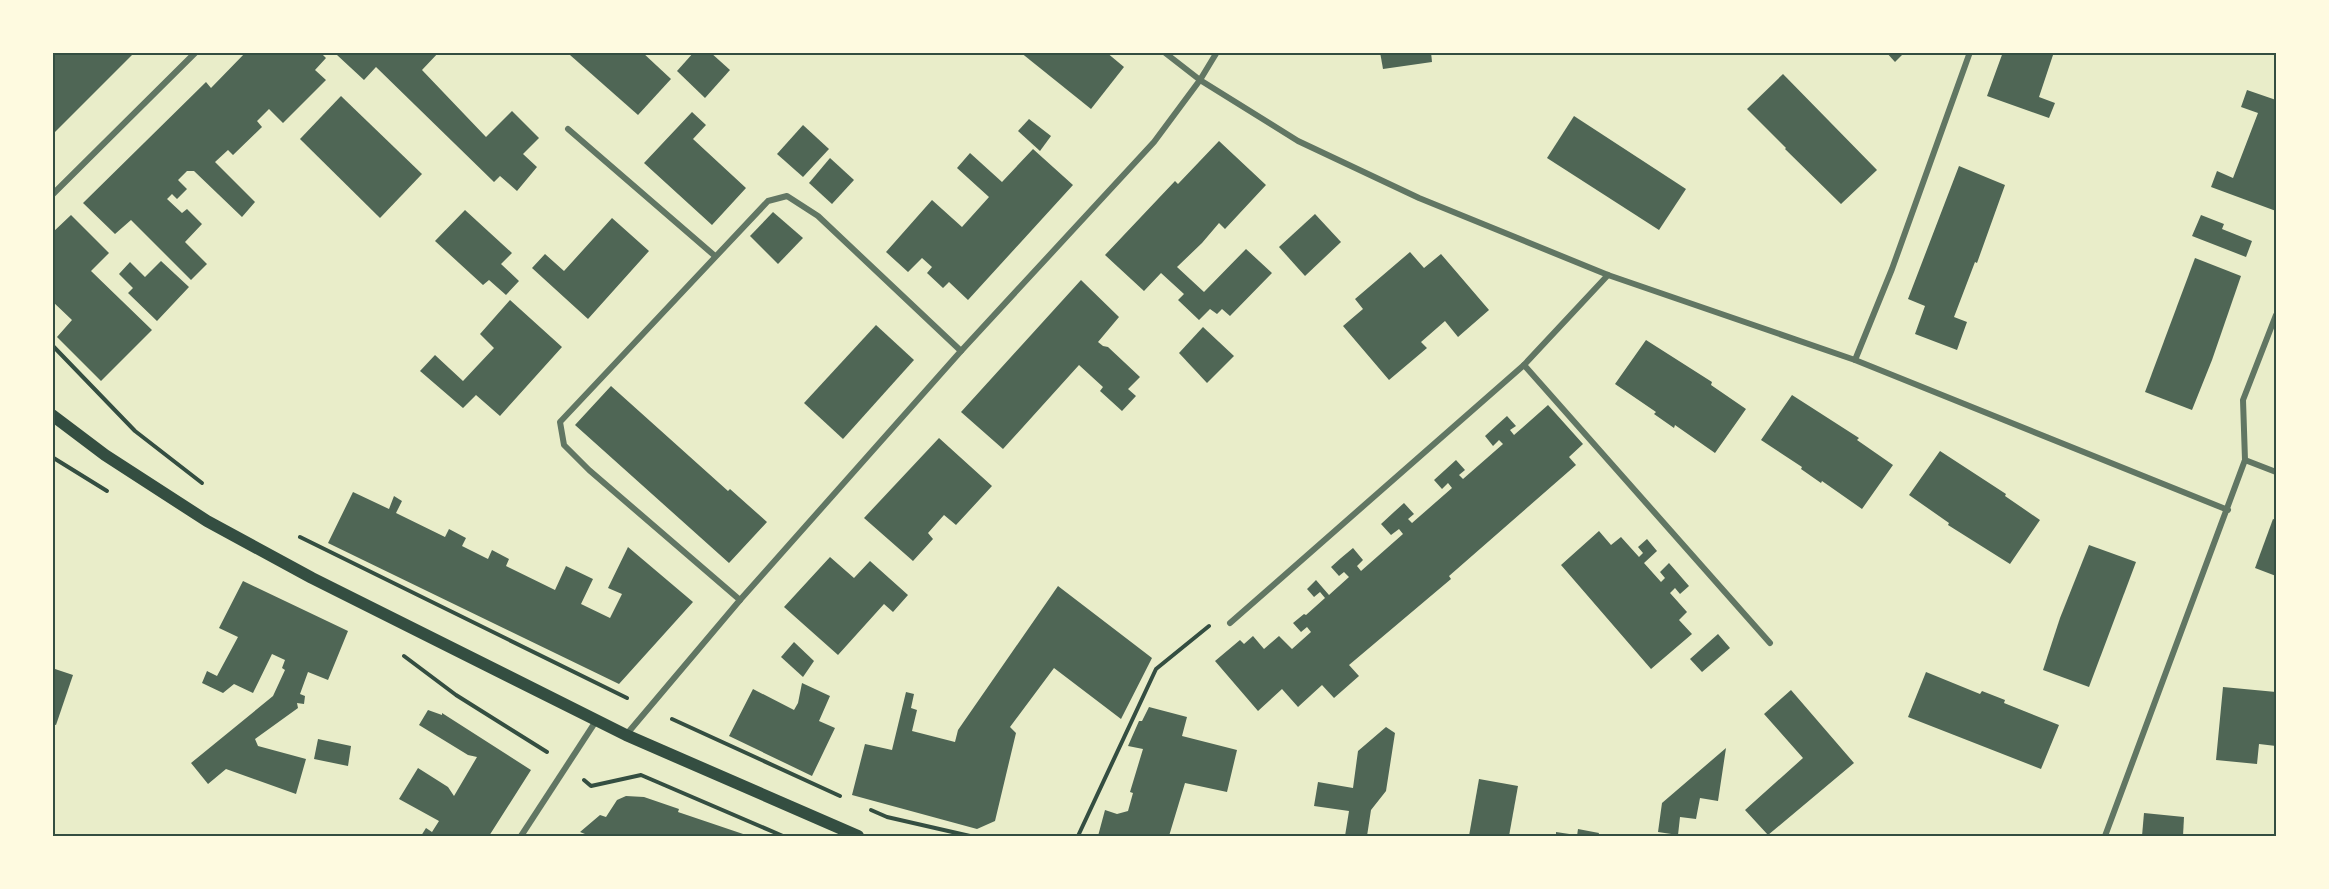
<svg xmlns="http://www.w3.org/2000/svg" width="2329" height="889" font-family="'Archivo Narrow',sans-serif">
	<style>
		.building { fill: #4f6655 }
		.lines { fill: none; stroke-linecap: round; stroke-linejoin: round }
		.path { stroke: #344e41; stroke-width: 4 }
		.minor { stroke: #617663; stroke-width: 6 }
		.secondary { stroke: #344e41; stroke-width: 12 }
		.neatline { fill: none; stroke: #344e41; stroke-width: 2 }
	</style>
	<rect width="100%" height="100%" fill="#e9edc9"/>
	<g class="building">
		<path d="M52 52H135L52 135Z"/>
		<path d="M246 52H320L326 58 315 70 326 80 283 123 269 109 257 121 262 127 233 155 228 150 215 162 255 202 242 217 194 171H187L178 180 187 189 177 199 172 194 167 199 182 213 187 209 202 224 185 242 207 264 191 280 131 220 115 234 83 203 206 82 211 88Z"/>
		<path d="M337 52H439L422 70 486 137 512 111 539 138 523 154 537 167 517 191 500 176 494 182 376 67 364 80 337 55Z"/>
		<path d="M572 52H642L671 79 638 115 570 55Z"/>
		<path d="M694 52H710L730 70 705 98 677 71Z"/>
		<path d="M1020 52H1106L1124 67 1091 109Z"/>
		<path d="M1380 52H1431L1432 62 1383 69Z"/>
		<path d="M1886 52H1905L1895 62Z"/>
		<path d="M2003 52H2054L2039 97 2055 103 2049 118 1987 96Z"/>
		<path d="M1783 74 1877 170 1841 204 1785 149 1786 148 1747 109Z"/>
		<path d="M2247 90 2276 100V211L2211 187 2217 171 2233 178 2258 113 2241 107Z"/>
		<path d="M341 96 422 174 380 218 300 139Z"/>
		<path d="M692 112 706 125 693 139 746 188 712 225 644 163Z"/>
		<path d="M1574 116 1686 189 1659 230 1547 158Z"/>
		<path d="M1029 119 1051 136 1040 151 1018 131Z"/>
		<path d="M803 125 829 149 803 177 777 154Z"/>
		<path d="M1219 141 1266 185 1225 229 1219 223 1202 243 1177 267 1204 292 1246 249 1272 273 1230 316 1222 309 1217 314 1210 309 1199 320 1178 300 1184 294 1161 273 1144 291 1105 255 1175 181 1178 184Z"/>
		<path d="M1033 149 1073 185 968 300 949 282 943 288 927 273 932 267 922 258 908 272 886 252 932 200 962 227 989 197 957 168 970 153 1002 182Z"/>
		<path d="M830 158 854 180 832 204 809 183Z"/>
		<path d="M1959 166 2005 185 1977 263 1975 262 1954 317 1967 322 1957 350 1915 334 1925 306 1908 299Z"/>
		<path d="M465 210 512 253 501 264 519 281 506 295 489 280 483 285 435 241Z"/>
		<path d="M773 212 803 238 778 264 750 236Z"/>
		<path d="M1315 214 1341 242 1305 276 1279 247Z"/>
		<path d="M71 215 109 253 91 271 152 330 101 381 57 337 72 320 52 301V233Z"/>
		<path d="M2201 215 2224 224 2222 229 2252 241 2246 257 2192 236Z"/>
		<path d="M612 218 649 251 588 319 532 268 545 254 564 271Z"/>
		<path d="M1410 252 1424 268 1441 254 1489 310 1458 337 1445 321 1421 342 1427 348 1389 380 1343 326 1363 309 1355 299Z"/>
		<path d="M2195 258 2241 276 2212 360 2192 410 2145 392Z"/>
		<path d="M161 261 189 287 157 321 128 293 133 288 119 274 130 262 145 277Z"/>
		<path d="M1081 280 1119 317 1098 342 1103 346 1108 347 1140 377 1128 389 1136 396 1122 411 1100 391 1103 387 1079 365 1003 449 961 412Z"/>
		<path d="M510 300 562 347 500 416 476 395 463 408 420 371 435 355 463 381 494 348 480 334Z"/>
		<path d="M876 325 914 360 843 439 804 403Z"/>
		<path d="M1203 327 1234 356 1207 383 1179 353Z"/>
		<path d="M1646 340 1712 382 1711 385 1746 409 1715 453 1675 425 1674 428 1654 414 1656 412 1615 384Z"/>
		<path d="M611 386 728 491 730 489 767 522 729 563 575 425Z"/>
		<path d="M1792 395 1859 438 1857 440 1893 465 1862 509 1822 481 1821 483 1801 469 1802 467 1761 440Z"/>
		<path d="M1548 405 1583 444 1569 457 1576 465 1449 576 1451 579 1349 665 1359 676 1334 698 1322 685 1298 707 1282 689 1258 711 1215 661 1240 640 1244 644 1253 636 1264 649 1279 636 1292 649 1311 632 1307 627 1301 632 1293 623 1304 614 1306 615 1325 598 1320 592 1314 597 1307 589 1316 580 1329 595 1349 577 1344 572 1339 576 1331 567 1341 558 1353 548 1363 560 1357 566 1361 571 1403 534 1399 529 1391 535 1381 524 1394 512 1404 503 1414 514 1408 519 1412 523 1452 488 1448 483 1442 489 1434 480 1456 460 1465 470 1459 475 1463 479 1503 444 1499 440 1493 446 1485 436 1497 425 1507 416 1516 426 1510 430 1514 435Z"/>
		<path d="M939 438 992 486 956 525 944 515 928 533 933 539 913 561 864 518Z"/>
		<path d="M1940 451 2006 494 2005 496 2040 520 2010 564 1948 525 1949 523 1909 495Z"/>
		<path d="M353 492 389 509 394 496 402 501 396 513 445 537 449 529 466 538 462 546 488 559 492 550 509 559 506 566 555 590 566 566 593 579 581 604 610 618 622 594 608 588 628 547 693 602 619 684 328 543Z"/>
		<path d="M2273 519 2276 520V576L2255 568Z"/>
		<path d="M1599 531 1611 545 1621 537 1639 557 1643 553 1638 547 1647 539 1657 551 1644 563 1661 582 1665 578 1660 572 1669 563 1689 586 1680 594 1675 588 1670 593 1687 612 1679 620 1692 634 1651 669 1561 565Z"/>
		<path d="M2089 545 2136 562 2089 687 2043 670 2060 618Z"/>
		<path d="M830 557 854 578 870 561 908 595 893 612 884 604 838 655 784 607Z"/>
		<path d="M243 581 348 631 328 680 308 672 300 694 305 696 304 704 297 703 298 708 255 739 258 746 306 759 296 794 226 769 208 784 191 763 273 696 285 670 282 668 285 660 272 654 253 693 234 684 223 693 202 683 207 671 217 676 238 637 219 628Z"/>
		<path d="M1058 586 1152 658 1121 719 1054 668 1010 727 1016 733 995 821 977 829 852 795 865 744 892 750 906 692 914 694 911 708 917 710 912 731 955 742 958 730Z"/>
		<path d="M1718 634 1730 648 1702 672 1690 659Z"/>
		<path d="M794 642 814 661 803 677 781 657Z"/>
		<path d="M52 668 73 675 56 725 52 724Z"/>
		<path d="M1926 672 1980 694 1982 691 2005 700 2004 703 2059 725 2041 769 1908 717Z"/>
		<path d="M802 683 830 696 819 721 835 728 812 776 729 736 753 689 794 710 798 703Z"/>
		<path d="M2223 687 2276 692V746L2259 744 2257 764 2216 760Z"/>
		<path d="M1791 690 1854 763 1768 835 1745 810 1803 758 1764 714Z"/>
		<path d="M1149 707 1187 717 1182 736 1237 750 1227 792 1185 783 1169 836H1098L1105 810 1117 814 1128 811 1133 793 1130 792 1143 749 1128 746 1139 721H1142Z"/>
		<path d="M428 710 442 715V713L531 770 489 836H421L426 828 432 832 439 821 399 799 418 768 448 787 454 796 477 757 468 755 419 725Z"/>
		<path d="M1386 727 1395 733 1386 791 1371 810 1367 836H1345L1349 811 1314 806 1318 782 1353 788 1358 751Z"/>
		<path d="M318 739 351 746 348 766 314 759Z"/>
		<path d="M1726 748 1718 801 1700 798 1696 819 1680 817 1678 835 1658 832 1662 803Z"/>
		<path d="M1479 779 1518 786 1509 836H1469Z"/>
		<path d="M626 796 644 797 679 809 678 812 749 836H590L580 832 600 815 606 817 617 800Z"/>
		<path d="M2144 813 2184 817 2183 836H2142Z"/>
		<path d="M1578 829 1599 833 1598 836H1577Z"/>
		<path d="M1556 832 1576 835V836H1556Z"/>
	</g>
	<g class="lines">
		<g class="path">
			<path d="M52 345 135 431 202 483"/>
			<path d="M52 457 107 491"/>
			<path d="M300 537 627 698"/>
			<path d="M404 656 456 695 547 752"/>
			<path d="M672 719 840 796"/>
			<path d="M584 780 591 786 641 775 783 836"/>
			<path d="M871 810 887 817 970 836"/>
			<path d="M1078 836 1156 669 1209 626"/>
		</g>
		<g class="minor">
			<path d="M1164 52 1200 80 1298 141 1419 198 1608 275 1855 360 2228 510"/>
			<path d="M568 129 715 256"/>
			<path d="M52 195 196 52"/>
			<path d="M1855 360 1892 269 1970 52"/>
			<path d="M1524 365 1770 643"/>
			<path d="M2245 460 2276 472"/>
			<path d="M740 600 589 470 564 445 560 422 768 201 787 196 818 216 961 351"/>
			<path d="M1230 623 1524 365 1608 275"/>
			<path d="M626 735 740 600 961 351 1154 142 1200 80 1217 52"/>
			<path d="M521 836 596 721"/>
			<path d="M2105 836 2245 460 2243 400 2276 315"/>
		</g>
		<path class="secondary" d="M52 415 105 455 207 521 312 578 626 735 858 836"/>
	</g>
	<rect width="2329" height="889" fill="none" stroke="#fefae0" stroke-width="108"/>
	<rect x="54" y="54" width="2221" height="781" class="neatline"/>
</svg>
